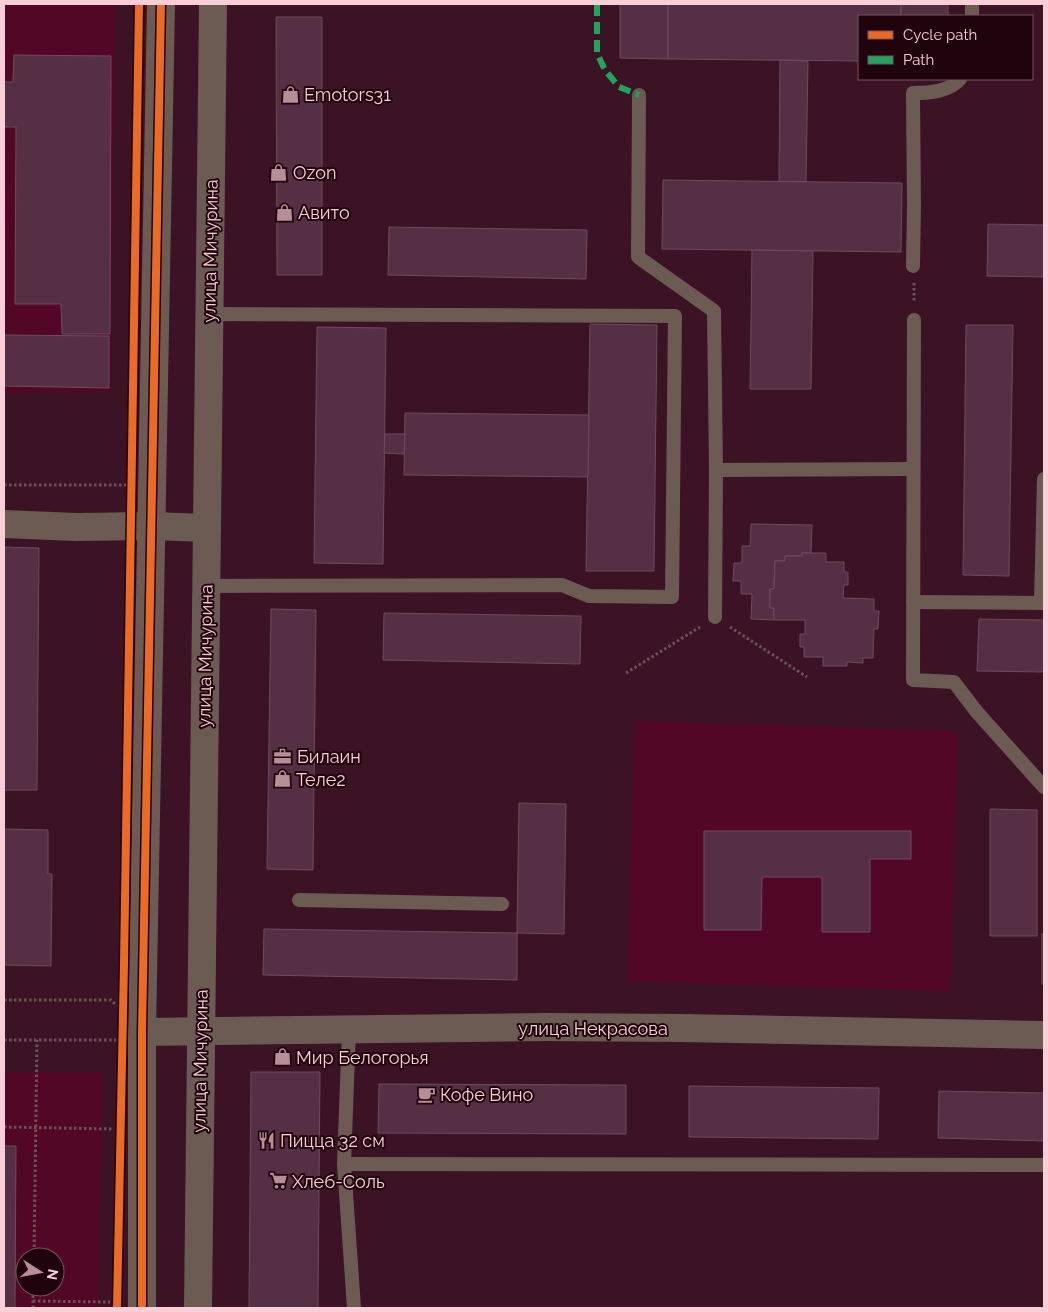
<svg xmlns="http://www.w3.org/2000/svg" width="1048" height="1312" font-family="Raleway,sans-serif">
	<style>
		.built { fill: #520727; fill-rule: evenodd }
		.building { fill: #553044; stroke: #6c4d5d }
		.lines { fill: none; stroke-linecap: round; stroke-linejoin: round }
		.path { stroke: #6b5455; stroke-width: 3; stroke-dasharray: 2.5 2.5; stroke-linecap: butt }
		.service { stroke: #6c5b53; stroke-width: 14 }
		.minor { stroke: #6c5b53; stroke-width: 28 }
		.quiet { stroke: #20a55d; stroke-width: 6; stroke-dasharray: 12 6; stroke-linecap: butt }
		.cycleway-casing { stroke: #20040d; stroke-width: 11 }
		.cycleway { stroke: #ed6a23; stroke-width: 8 }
		.labels { text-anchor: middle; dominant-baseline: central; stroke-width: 4; stroke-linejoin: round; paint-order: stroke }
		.poi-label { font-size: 18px; fill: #faced7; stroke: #20040d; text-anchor: start }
		.street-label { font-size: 18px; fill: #faced7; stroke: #20040d }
	</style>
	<rect width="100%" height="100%" fill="#3b1324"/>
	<g class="built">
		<path d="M4 4H115L111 392 4 393Z"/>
		<path d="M635 721 958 731 950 991 627 981Z"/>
		<path d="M4 1072H102V1130L98 1308H4ZM25 1257H55V1287H25Z"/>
	</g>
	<g class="building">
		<path d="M620 4H668V59L620 58Z"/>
		<path d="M668 4H901V16H859V61L668 59Z"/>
		<rect x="901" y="4" width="47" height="12"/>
		<path d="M276 17H322V275H277Z"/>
		<path d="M14 55 111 56 110 334H62L61 304H15L16 127H4V82H13Z"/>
		<path d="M780 60 808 61 806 182H779Z"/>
		<path d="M663 180 902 183 901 252 662 249Z"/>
		<path d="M988 224 1044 225V277L987 276Z"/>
		<path d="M389 227 587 230 586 279 388 275Z"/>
		<path d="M752 250 813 251 811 389H750Z"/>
		<path d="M590 324 657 325 654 571H586Z"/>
		<path d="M966 325H1013L1009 576 963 575Z"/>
		<path d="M317 327 386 328 383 564 314 563Z"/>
		<path d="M4 335 109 336V388L4 386Z"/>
		<path d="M405 413 589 415 588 477 404 475Z"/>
		<path d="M385 434H405L404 454 384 453Z"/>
		<path d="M751 524 812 525 811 553H802V556H785V561H775L774 589H770V608H774V620L751 619 752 594H741V581H733L734 563H742V546H750Z"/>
		<path d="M4 547 39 548 37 790H4Z"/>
		<path d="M802 553H826V562H844V572H848V585H844L843 598 874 599V611H879L878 629H874L873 658H863V663L847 662V666H823V657H804V647H800V634H805V620H774V608H770V589H774L775 561H785V556H802Z"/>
		<path d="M271 609 316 610 313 870 267 869Z"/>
		<path d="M384 613 581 616 580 664 383 660Z"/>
		<path d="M979 619 1044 620V672L977 671Z"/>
		<path d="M519 803 566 804 564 934 517 933Z"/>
		<path d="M990 809 1037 810V936H990Z"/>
		<path d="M4 829 48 830V874H52L51 966 4 965Z"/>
		<path d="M704 831H911V859H870V932H822V877H762L761 930H704Z"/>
		<path d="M264 929 517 933V980L263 975Z"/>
		<rect x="1042" y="934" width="2" height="50"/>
		<circle cx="282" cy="1058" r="5.5"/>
		<path d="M251 1072H320L318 1308H249Z"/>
		<path d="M379 1084 626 1085V1134L378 1133Z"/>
		<path d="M689 1086 879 1088 878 1139 689 1137Z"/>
		<path d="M939 1091 1044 1093V1141L938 1138Z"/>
		<path d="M4 1146H16L15 1308H4Z"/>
	</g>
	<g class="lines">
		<g class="path">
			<path d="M914 283V302"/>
			<path d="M4 485H126"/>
			<path d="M730 627 807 677"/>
			<path d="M626 673 700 627"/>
			<path d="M4 1000H111L117 1006"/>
			<path d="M4 1040H116"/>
			<path d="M4 1127 114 1129"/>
			<path d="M34 1257 37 1040"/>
			<path d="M33 1301 110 1302"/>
			<path d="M33 1308V1287"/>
		</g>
		<g class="service">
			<path d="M972 4V16"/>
			<path d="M639 95 638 257 714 311 716 470 913 469"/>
			<path d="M913 266 914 205 913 93C929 93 949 92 960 79"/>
			<path d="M914 320 913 680 954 682 976 711 1044 787"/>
			<path d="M206 586 562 585 589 596 672 597 675 316 209 314"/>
			<path d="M913 602 1044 603"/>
			<path d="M1041 603 1044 479"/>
			<path d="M715 617 716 470"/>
			<path d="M299 900 502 904"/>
			<path d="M349 1029 344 1164 354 1308"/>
			<path d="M344 1164 1044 1165"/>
		</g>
		<g class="minor">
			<path d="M4 524 76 527 152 526 207 528"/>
			<path d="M142 1032 545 1027 680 1028 1044 1035"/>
			<path d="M142 1308V1032L161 4"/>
			<path d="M198 1308 213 4"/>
		</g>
		<path class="quiet" d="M597 4V53L605 70 619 87 639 95"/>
		<defs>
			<g id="cycleway">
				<path d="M117 1308 124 964 139 4"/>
				<path d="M142 1308V1032L161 4"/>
			</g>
		</defs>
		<use href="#cycleway" class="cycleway-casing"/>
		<use href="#cycleway" class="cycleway"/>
	</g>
	<defs>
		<symbol id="shop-bare" viewBox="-9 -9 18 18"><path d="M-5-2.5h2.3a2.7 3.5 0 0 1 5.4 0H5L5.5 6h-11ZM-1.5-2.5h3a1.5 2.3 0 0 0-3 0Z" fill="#b78d98" stroke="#20040d" stroke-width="2.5" paint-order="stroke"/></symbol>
		<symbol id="office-bare" viewBox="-9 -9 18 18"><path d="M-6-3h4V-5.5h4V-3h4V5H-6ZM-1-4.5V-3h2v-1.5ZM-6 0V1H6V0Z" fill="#b78d98" stroke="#20040d" stroke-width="2.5" paint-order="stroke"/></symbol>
		<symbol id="cafe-bare" viewBox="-9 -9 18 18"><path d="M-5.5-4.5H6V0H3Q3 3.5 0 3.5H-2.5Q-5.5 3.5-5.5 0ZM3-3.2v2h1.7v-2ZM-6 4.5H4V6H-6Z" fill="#b78d98" stroke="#20040d" stroke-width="2.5" paint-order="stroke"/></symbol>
		<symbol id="restaurant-bare" viewBox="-9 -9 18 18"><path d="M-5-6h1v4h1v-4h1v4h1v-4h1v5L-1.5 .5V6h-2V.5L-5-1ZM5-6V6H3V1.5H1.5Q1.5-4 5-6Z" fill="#b78d98" stroke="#20040d" stroke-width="2.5" paint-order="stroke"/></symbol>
		<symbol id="supermarket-bare" viewBox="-9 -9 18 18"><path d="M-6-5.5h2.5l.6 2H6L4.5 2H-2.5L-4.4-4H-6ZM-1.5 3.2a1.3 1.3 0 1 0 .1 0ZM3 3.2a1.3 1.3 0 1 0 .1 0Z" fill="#b78d98" stroke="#20040d" stroke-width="2.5" paint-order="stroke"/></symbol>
	</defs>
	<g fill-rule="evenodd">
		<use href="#shop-bare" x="278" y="82" width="25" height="25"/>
		<use href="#shop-bare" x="266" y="160" width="25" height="25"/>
		<use href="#shop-bare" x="272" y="200" width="25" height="25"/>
		<use href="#office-bare" x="270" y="744" width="25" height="25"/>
		<use href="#shop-bare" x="270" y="766" width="25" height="25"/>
		<use href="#shop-bare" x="270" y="1044" width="25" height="25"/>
		<use href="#cafe-bare" x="414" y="1082" width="25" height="25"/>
		<use href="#restaurant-bare" x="254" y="1128" width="25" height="25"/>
		<use href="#supermarket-bare" x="266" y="1168" width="25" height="25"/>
	</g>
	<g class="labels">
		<g class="poi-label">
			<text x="304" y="94">Emotors31</text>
			<text x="293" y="172">Ozon</text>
			<text x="298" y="212">Авито</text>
			<text x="297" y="756">Билаин</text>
			<text x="296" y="779">Теле2</text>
			<text x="296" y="1057">Мир Белогорья</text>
			<text x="440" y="1094">Кофе Вино</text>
			<text x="280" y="1140">Пицца 32 см</text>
			<text x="292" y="1181">Хлеб-Соль</text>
		</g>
		<g class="street-label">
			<text transform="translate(210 251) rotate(-89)">улица Мичурина</text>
			<text transform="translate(205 656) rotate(-89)">улица Мичурина</text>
			<text x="593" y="1028">улица Некрасова</text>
			<text transform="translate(200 1061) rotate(-89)">улица Мичурина</text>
		</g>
	</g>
	<rect width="1048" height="1312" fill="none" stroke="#faced7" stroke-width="10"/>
	<rect x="858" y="15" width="175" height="65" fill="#20040d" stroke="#77555e"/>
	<rect x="868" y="31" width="25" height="8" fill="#ed6a23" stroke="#77555e"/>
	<text x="903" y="40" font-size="15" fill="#faced7">Cycle path</text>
	<rect x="868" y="56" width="25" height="8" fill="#20a55d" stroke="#77555e"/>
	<text x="903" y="65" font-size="15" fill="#faced7">Path</text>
	<g transform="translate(40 1272) rotate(101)"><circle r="24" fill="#20040d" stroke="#77555e"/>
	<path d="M0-4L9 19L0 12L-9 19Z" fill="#b78d98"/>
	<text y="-8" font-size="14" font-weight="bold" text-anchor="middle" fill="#faced7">N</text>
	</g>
</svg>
